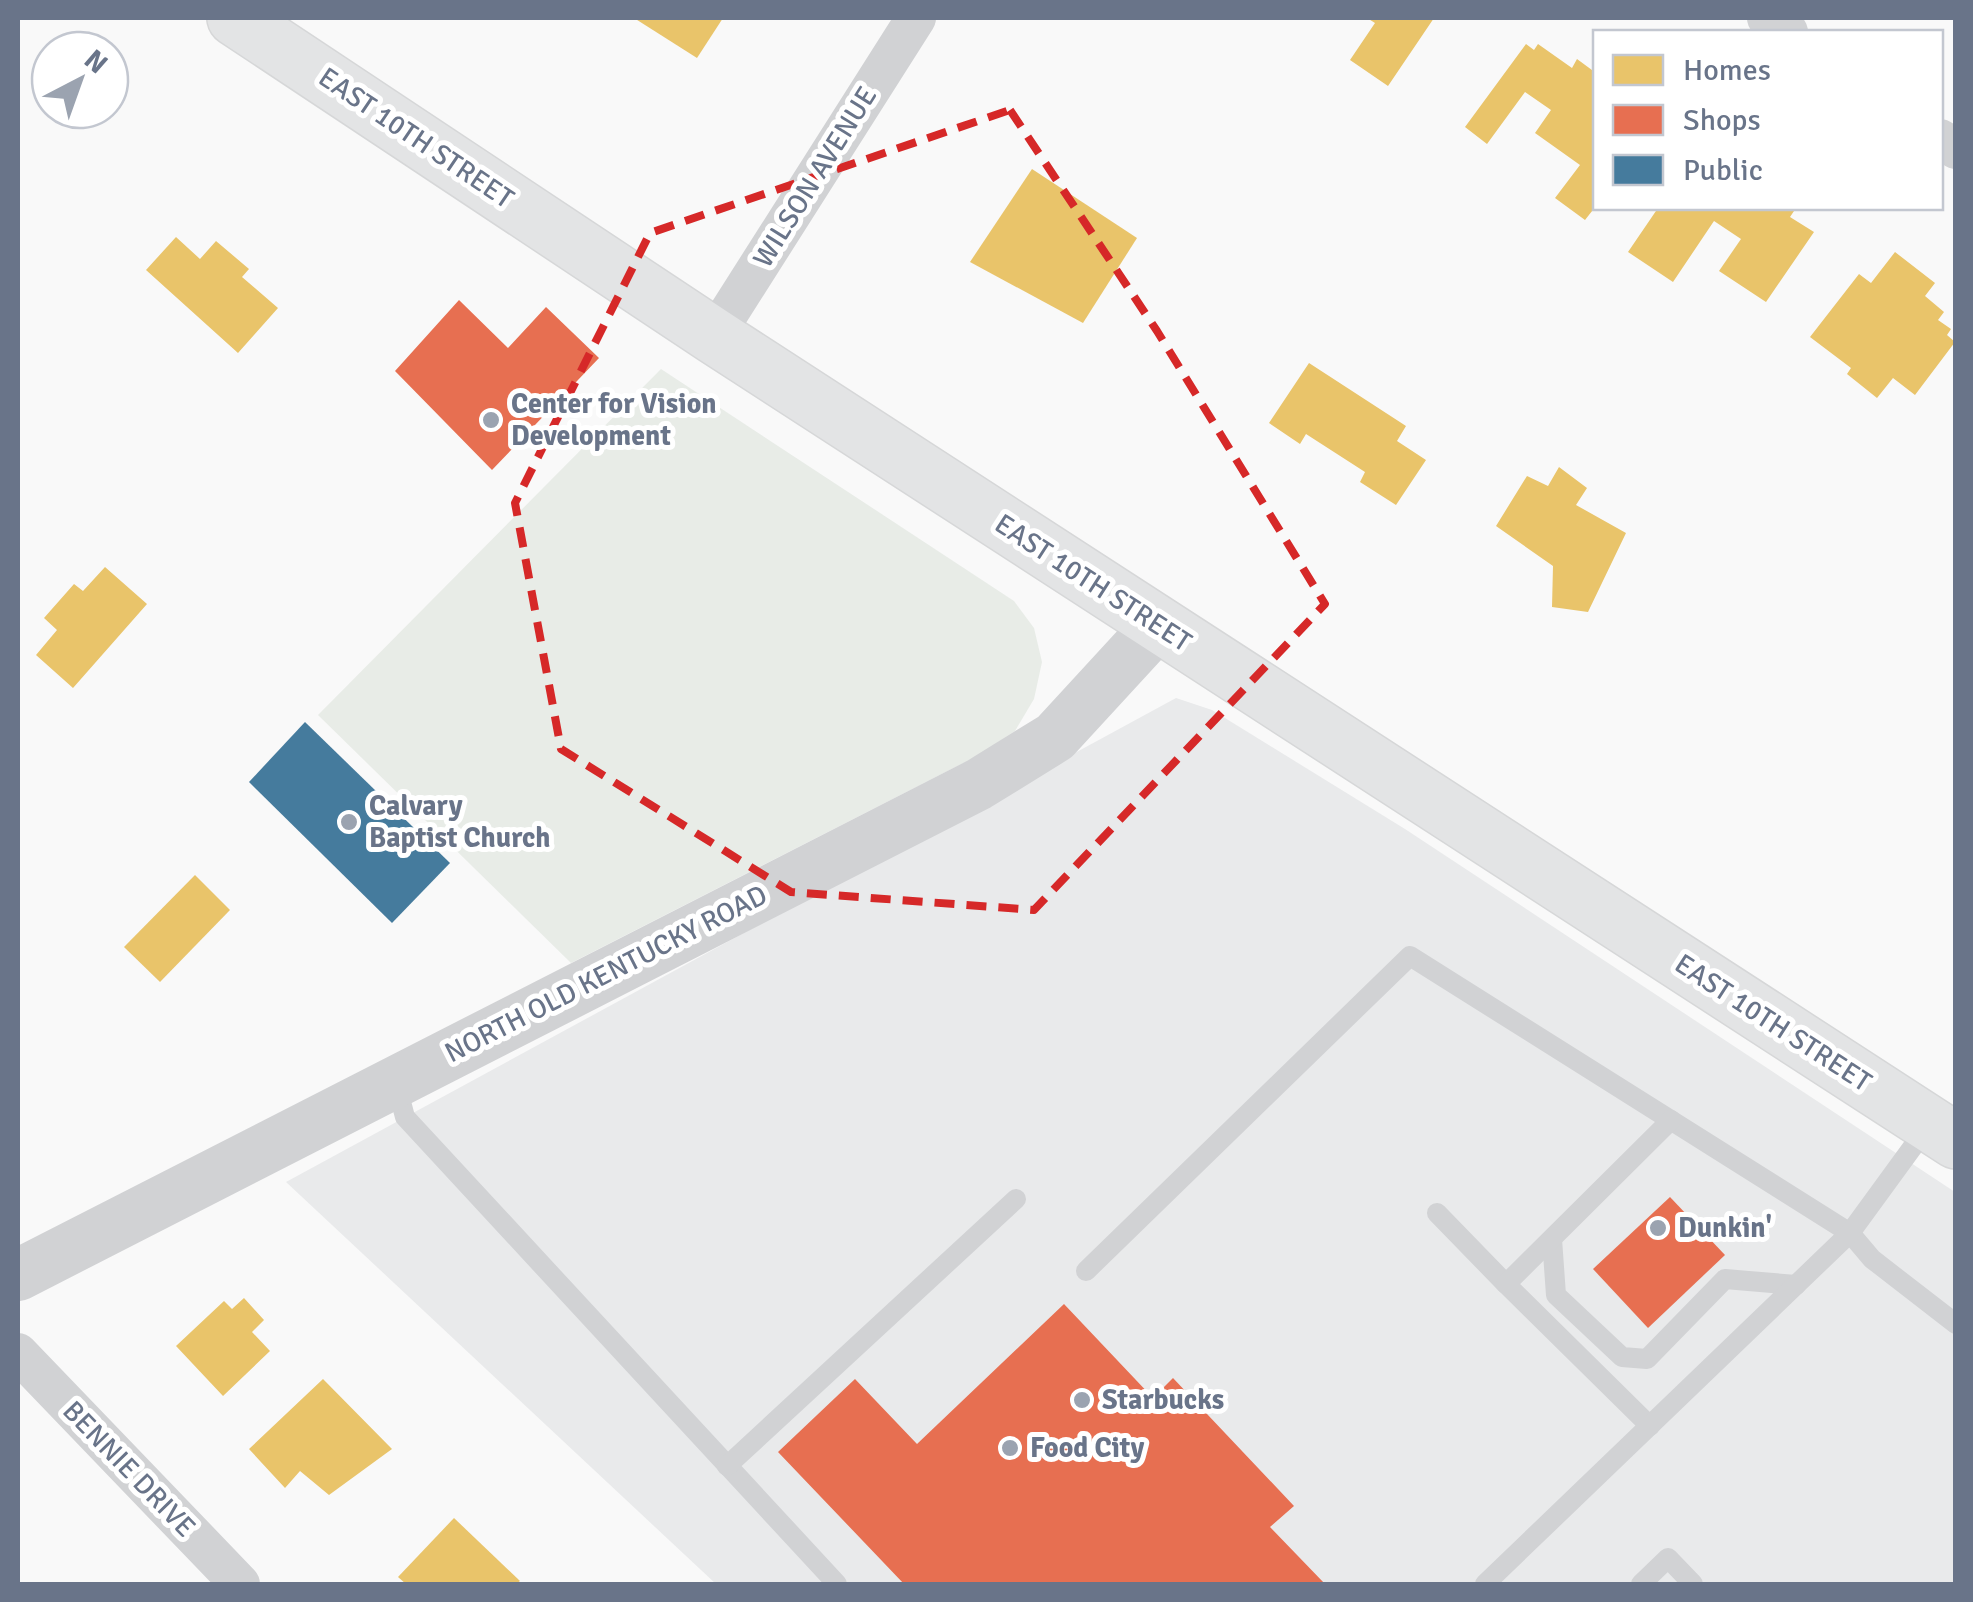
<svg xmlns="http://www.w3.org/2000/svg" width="1973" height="1602" font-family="Signika,sans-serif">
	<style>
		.built { fill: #e9eaeb }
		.green { fill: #e8ece7 }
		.homes { fill: #e9c46a }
		.shops { fill: #e76f51 }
		.public { fill: #457b9d }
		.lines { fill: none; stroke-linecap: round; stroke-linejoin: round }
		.secondary-casing { stroke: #d6d7d8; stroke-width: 58 }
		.service { stroke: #d1d2d4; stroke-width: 20 }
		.minor { stroke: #d1d2d4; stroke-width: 40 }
		.tertiary { stroke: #d1d2d4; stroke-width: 52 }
		.secondary { stroke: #e3e4e5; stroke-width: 55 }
		.marked { fill: none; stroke: #d62828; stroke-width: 8; stroke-dasharray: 20 12; stroke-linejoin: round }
		.poi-dot { fill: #9ba3b0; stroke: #fff; stroke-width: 4 }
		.labels { text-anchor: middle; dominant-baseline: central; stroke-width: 10; stroke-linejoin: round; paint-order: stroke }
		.street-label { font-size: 28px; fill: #697489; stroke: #fff }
		.poi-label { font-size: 28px; font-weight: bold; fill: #697489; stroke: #fff; text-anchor: start }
	</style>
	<rect width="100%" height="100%" fill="#f9f9f9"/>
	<path class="built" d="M1176 698 1212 710 1405 829 1955 1192V1584H716L286 1182Z"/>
	<path class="green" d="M661 369 1014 601 1034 628 1042 662 1034 699 1015 731 977 756 571 963 318 715Z"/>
	<g class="homes">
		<path d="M634 18H723L697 58Z"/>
		<path d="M1367 18H1434L1388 86 1350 60 1375 23Z"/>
		<path d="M1526 44 1534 50 1538 44 1572 68 1577 59 1596 73V206L1585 220 1555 198 1580 165 1535 133 1551 110 1525 92 1487 144 1465 127Z"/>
		<path d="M1032 169 1137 238 1083 323 970 262Z"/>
		<path d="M1658 208H1796L1790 217 1814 232 1766 302 1719 271 1741 239 1714 221 1673 282 1628 252Z"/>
		<path d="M176 237 200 259 216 241 249 269 242 277 278 308 238 353 146 270Z"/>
		<path d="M1895 252 1935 283 1925 296 1944 312 1938 320 1951 329 1947 335 1955 342 1915 395 1893 378 1877 398 1847 374 1851 368 1810 337 1859 274 1871 283Z"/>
		<path d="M1309 363 1406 426 1397 441 1426 460 1396 505 1360 482 1365 472 1306 434 1300 444 1269 423Z"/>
		<path d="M1559 467 1587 488 1576 505 1626 533 1588 612 1552 607 1553 566 1496 526 1527 476 1548 486Z"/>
		<path d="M105 567 147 604 73 688 36 655 57 630 44 618 74 584 83 591Z"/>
		<path d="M195 875 230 910 160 982 124 947Z"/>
		<path d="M244 1298 264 1320 252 1332 270 1351 223 1396 176 1346 224 1301 232 1309Z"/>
		<path d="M323 1379 392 1449 329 1495 300 1471 285 1488 249 1449Z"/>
		<path d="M454 1518 520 1581 516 1584H406L398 1577Z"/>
	</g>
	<g class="shops">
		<path d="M459 300 508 348 546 307 599 358 492 470 395 371Z"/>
		<path d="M1670 1197 1725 1255 1648 1328 1593 1269Z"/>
		<path d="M1064 1304 1153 1398 1173 1378 1294 1506 1270 1527 1325 1584H904L778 1452 855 1379 917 1444Z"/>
	</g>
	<path class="public" d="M305 722 450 863 392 923 249 782Z"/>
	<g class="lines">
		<defs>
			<path id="secondary" d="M235 18 714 336 1956 1141"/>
		</defs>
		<use href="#secondary" class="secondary-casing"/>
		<g class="service">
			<path d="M396 1083 405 1117 837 1584"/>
			<path d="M1437 1213 1506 1284"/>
			<path d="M1552 1239 1556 1295 1622 1357 1647 1359 1725 1279 1796 1285"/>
			<path d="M1086 1271 1410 956 1850 1233 1872 1259 1956 1324"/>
			<path d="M1650 1426 1506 1284 1671 1120"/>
			<path d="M727 1466 1016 1199"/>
			<path d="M1485 1584 1850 1233 1928 1126"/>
			<path d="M1641 1584 1668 1558 1693 1584"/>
		</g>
		<g class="minor">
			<path d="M1767 18 1788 32"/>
			<path d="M1940 139 1956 149"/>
			<path d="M714 336 916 18"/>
			<path d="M18 1353 240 1584"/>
		</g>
		<path class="tertiary" d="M18 1275 979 784 1055 737 1158 625"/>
		<use href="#secondary" class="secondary"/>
	</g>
	<path class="marked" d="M1010 110 1157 331 1325 604 1034 910 791 892 561 749 515 503 650 233Z"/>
	<g class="poi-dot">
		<circle cx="491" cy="420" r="10"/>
		<circle cx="349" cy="822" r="10"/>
		<circle cx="1658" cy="1228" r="10"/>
		<circle cx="1082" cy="1400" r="10"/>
		<circle cx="1010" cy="1448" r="10"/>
	</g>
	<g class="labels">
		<g class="street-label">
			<text transform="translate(416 138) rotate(34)">EAST 10TH STREET</text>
			<text transform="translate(815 177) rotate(-58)">WILSON AVENUE</text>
			<text transform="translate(1093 583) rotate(33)">EAST 10TH STREET</text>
			<text transform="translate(606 974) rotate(-27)">NORTH OLD KENTUCKY ROAD</text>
			<text transform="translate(1773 1023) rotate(33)">EAST 10TH STREET</text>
			<text transform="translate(129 1469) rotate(46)">BENNIE DRIVE</text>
		</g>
		<g class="poi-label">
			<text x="511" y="404">Center for Vision<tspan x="511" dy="32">Development</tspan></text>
			<text x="369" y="806">Calvary<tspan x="369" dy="32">Baptist Church</tspan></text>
			<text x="1678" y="1228">Dunkin'</text>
			<text x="1102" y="1400">Starbucks</text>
			<text x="1030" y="1448">Food City</text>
		</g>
	</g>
	<rect width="1973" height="1602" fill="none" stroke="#697489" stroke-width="40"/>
	<rect x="1593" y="30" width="350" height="180" fill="#ffffff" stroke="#c3c7d0" stroke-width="2.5"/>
	<rect x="1613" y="55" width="50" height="30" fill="#e9c46a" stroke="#c3c7d0" stroke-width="2.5"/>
	<text x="1683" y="80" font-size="30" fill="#697489">Homes</text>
	<rect x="1613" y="105" width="50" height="30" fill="#e76f51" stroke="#c3c7d0" stroke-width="2.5"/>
	<text x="1683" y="130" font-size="30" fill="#697489">Shops</text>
	<rect x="1613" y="155" width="50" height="30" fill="#457b9d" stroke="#c3c7d0" stroke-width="2.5"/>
	<text x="1683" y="180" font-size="30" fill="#697489">Public</text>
	<g transform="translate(80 80) rotate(41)"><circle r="48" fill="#ffffff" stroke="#c3c7d0" stroke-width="2.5"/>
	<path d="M0-8L18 38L0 25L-18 38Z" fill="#9ba3b0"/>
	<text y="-15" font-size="28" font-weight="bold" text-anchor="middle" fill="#697489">N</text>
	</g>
</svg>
